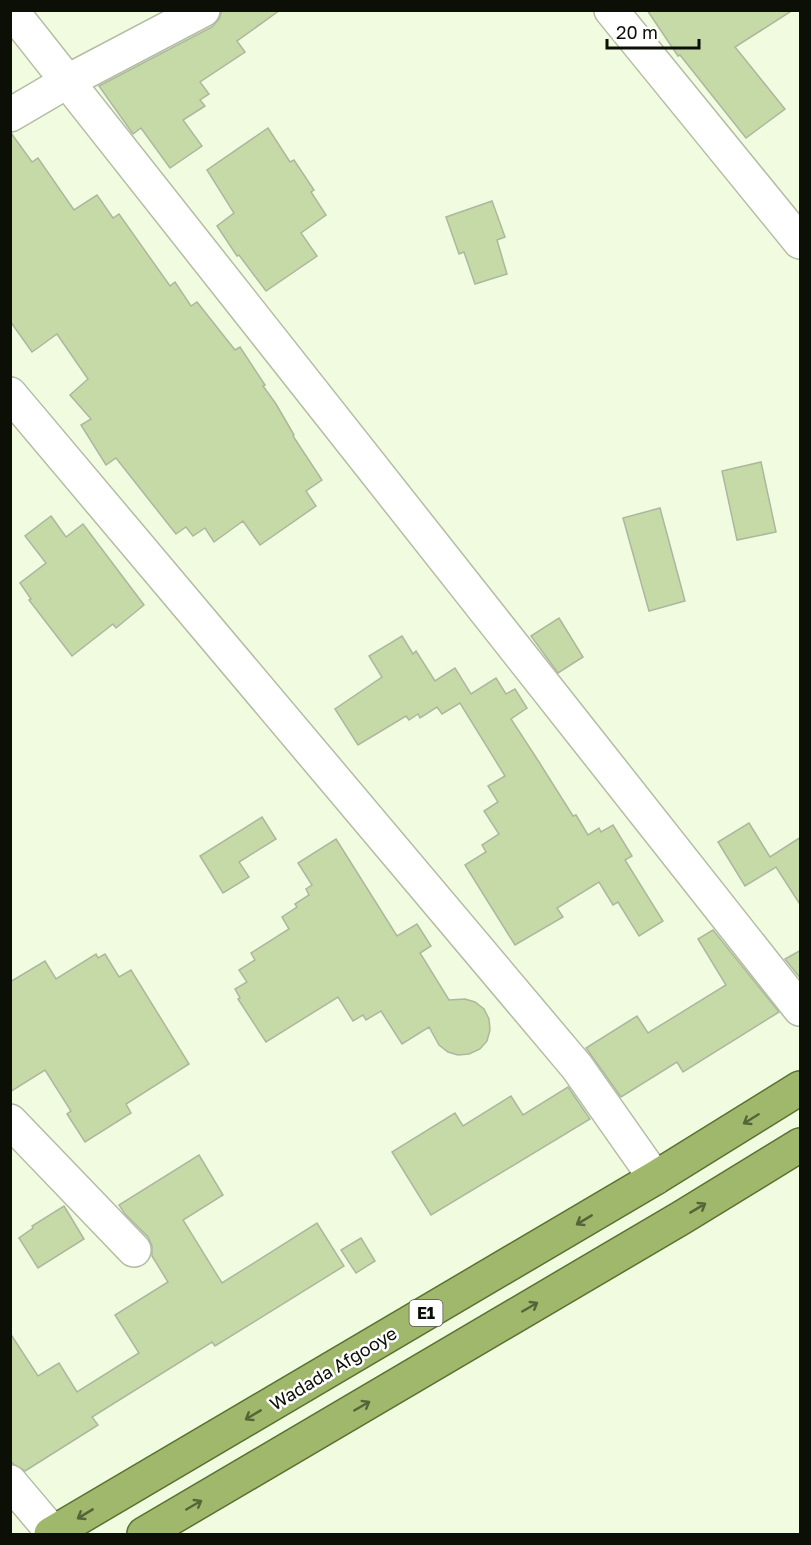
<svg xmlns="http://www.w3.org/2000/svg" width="811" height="1545" font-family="'Golos Text',sans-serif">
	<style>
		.building { fill: #c6daa7; stroke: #adb79e; stroke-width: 1.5 }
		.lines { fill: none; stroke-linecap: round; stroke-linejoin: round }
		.minor-casing { stroke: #b3bda4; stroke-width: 36 }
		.trunk-casing { stroke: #5c7131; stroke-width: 36 }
		.minor { stroke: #fff; stroke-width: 33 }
		.trunk { stroke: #9fb86c; stroke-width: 33 }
		.oneway { stroke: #566439 }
		.labels { text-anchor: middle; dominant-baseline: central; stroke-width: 5; stroke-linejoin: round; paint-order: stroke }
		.shield { fill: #fff; stroke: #555751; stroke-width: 1.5 }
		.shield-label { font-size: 16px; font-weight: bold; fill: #0c0f06 }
		.street-label { font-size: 18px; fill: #0c0f06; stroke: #fff }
	</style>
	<rect width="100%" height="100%" fill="#f0fbe0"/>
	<g class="building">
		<path d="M222 10H280L237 41 245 52 200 82 209 94 200 100 205 106 183 120 202 146 170 168 141 128 133 134 99 86 212 27 219 19Z"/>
		<path d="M647 10H793L735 47 785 109 746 138 680 55 678 56Z"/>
		<path d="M268 128 290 162 294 160 314 190 311 192 326 215 301 233 317 256 266 291 239 255 237 256 217 226 234 213 207 170Z"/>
		<path d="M11 133 32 162 38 158 74 210 97 195 113 218 119 214 170 286 175 282 191 306 197 302 235 350 240 347 265 385 263 386 276 404 294 435 293 436 322 480 306 491 316 506 260 545 243 521 214 542 205 528 193 536 186 527 176 534 116 458 106 465 81 425 91 419 70 395 88 379 57 334 32 352 10 321Z"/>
		<path d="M492 201 505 237 497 240 507 274 475 284 464 252 459 254 446 217Z"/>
		<path d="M761 462 776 532 737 540 722 471Z"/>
		<path d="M660 508 685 601 649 611 623 518Z"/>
		<path d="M51 516 66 537 83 524 144 605 116 628 113 624 72 656 29 600 31 599 20 583 46 563 25 536Z"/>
		<path d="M559 618 583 657 558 673 531 636Z"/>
		<path d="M402 636 413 654 416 651 435 681 455 668 471 694 496 678 506 694 515 689 527 708 511 719 539 762 573 816 576 815 588 835 599 828 601 832 613 825 632 856 625 860 663 921 639 936 618 902 613 905 599 882 557 908 563 917 515 945 465 865 486 852 482 845 499 834 484 811 498 802 488 786 505 776 460 703 442 714 437 707 420 718 418 714 409 720 406 716 358 745 335 709 382 677 369 656Z"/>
		<path d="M262 817 276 839 239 862 249 877 223 893 200 856Z"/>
		<path d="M749 823 770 857 801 837V906L776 867 745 886 718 842Z"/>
		<path d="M336 839 397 936 417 924 431 946 420 953 449 1000 465 999 475 1002 484 1009 489 1019 490 1030 487 1041 480 1049 469 1054 458 1055 448 1052 439 1045 429 1027 402 1044 381 1011 366 1020 363 1015 353 1021 338 997 266 1042 238 999 240 998 235 989 247 982 239 970 255 960 251 953 289 929 282 917 297 907 295 904 309 895 306 889 312 885 298 863Z"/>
		<path d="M713 930 779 1012 683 1072 677 1062 621 1097 586 1048 637 1016 648 1033 726 985 698 939Z"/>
		<path d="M801 950V979L785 959Z"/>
		<path d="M96 954 98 958 105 954 119 977 131 970 189 1064 126 1104 131 1113 85 1142 67 1114 71 1111 45 1070 10 1092V982L45 961 56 979Z"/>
		<path d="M568 1087 590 1119 431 1215 392 1152 455 1113 463 1126 511 1096 523 1115Z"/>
		<path d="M199 1155 223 1195 183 1220 222 1283 317 1223 344 1266 215 1346 212 1342 92 1417 98 1425 25 1471 13 1464 10 1460V1333L38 1376 59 1363 77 1392 139 1353 115 1315 168 1282 152 1256V1246L148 1237 125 1214 119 1205Z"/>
		<path d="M64 1206 84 1239 38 1268 19 1238 33 1228 32 1226Z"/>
		<path d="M361 1238 375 1261 356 1273 341 1250Z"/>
	</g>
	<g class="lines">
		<defs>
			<g id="minor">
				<path d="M11 10 800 1009"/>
				<path d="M611 10 800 242"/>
				<path d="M10 115 68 81 203 10"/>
				<path d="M10 394 577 1067 655 1178"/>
				<path d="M10 1121 134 1250"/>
				<path d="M10 1482 53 1533"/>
			</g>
			<g id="trunk">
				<path d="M51 1534 655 1178 800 1088"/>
				<path d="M144 1534 681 1218 800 1145"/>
			</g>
		</defs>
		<use href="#minor" class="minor-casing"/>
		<use href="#trunk" class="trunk-casing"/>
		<use href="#minor" class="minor"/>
		<use href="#trunk" class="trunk"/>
	</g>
	<defs><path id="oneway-shaft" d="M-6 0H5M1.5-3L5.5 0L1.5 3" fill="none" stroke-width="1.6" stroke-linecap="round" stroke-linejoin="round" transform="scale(1.5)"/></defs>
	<g class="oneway">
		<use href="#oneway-shaft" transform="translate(751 1119) rotate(148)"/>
		<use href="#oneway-shaft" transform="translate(698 1208) rotate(-31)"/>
		<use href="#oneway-shaft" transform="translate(584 1220) rotate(149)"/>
		<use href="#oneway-shaft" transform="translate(530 1307) rotate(-30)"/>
		<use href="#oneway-shaft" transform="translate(362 1406) rotate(-30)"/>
		<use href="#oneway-shaft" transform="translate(253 1415) rotate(149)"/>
		<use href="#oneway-shaft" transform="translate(194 1505) rotate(-30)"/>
		<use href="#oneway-shaft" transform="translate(85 1514) rotate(149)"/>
	</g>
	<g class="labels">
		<rect class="shield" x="409.5" y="1300" width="33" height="26" rx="4.5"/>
		<g class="shield-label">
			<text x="426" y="1313">E1</text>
		</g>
		<g class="street-label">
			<text transform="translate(333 1368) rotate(-31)">Wadada Afgooye</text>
		</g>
	</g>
	<rect width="811" height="1545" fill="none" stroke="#0c0f06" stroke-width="24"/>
	<path d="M607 39v9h92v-9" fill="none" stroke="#0c0f06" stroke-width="3"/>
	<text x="616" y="39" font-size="18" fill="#0c0f06" stroke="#ffffff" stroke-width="4.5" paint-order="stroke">20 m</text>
</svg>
